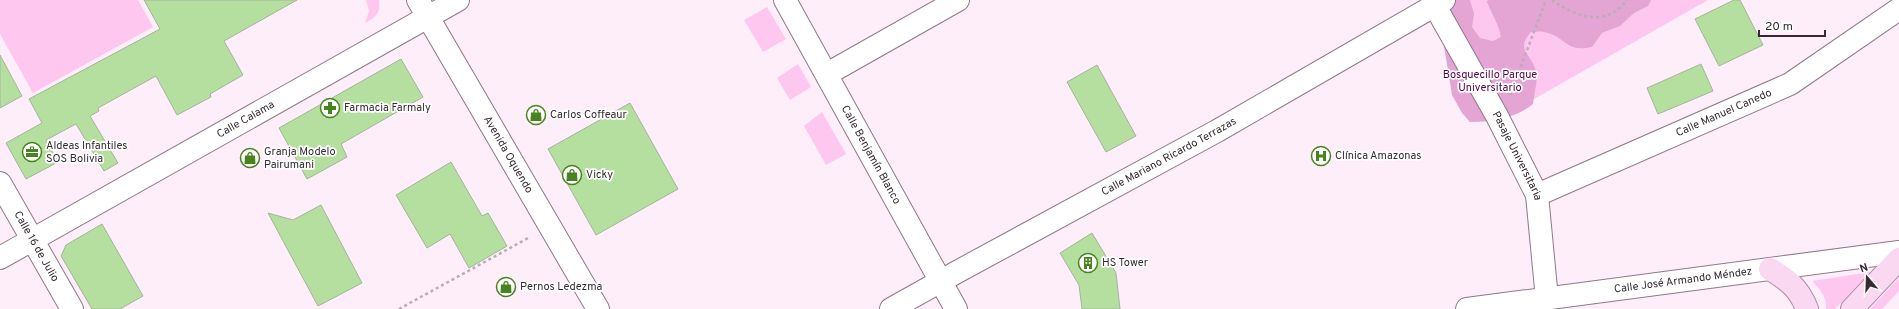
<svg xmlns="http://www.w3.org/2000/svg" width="1899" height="309" font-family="Overpass,sans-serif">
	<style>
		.green { fill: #fec7ef }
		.forest { fill: #e4a4d4 }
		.building { fill: #b4df9e; stroke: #a5b49d }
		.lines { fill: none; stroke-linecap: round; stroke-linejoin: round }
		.minor-casing { stroke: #8f7888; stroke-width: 24 }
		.tertiary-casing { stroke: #8f7888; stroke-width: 24 }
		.secondary-casing { stroke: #8f7888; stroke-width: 24 }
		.primary-casing { stroke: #b28ba8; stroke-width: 24 }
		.path { stroke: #baadb6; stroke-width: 2.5; stroke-dasharray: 3 3; stroke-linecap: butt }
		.minor { stroke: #fff; stroke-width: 22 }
		.tertiary { stroke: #fff; stroke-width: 22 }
		.secondary { stroke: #fff; stroke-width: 22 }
		.primary { stroke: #fad8f1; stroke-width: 22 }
		.labels { text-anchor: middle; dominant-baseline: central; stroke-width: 3.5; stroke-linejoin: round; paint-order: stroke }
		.park-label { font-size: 11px; fill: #500244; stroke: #fff }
		.poi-label { font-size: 11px; fill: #342b32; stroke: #fff; text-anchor: start }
		.street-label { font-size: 11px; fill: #342b32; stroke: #fff }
	</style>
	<rect width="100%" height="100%" fill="#fdeef9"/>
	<g class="green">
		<path d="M0 0H138L153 27 33 93 0 34Z"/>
		<path d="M366 0H379C381 13 376 17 365 23L369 11Z"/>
		<path d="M1460 0H1708L1506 115Z"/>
		<path d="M767 7 786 39 763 52 744 20Z"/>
		<path d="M798 64 811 87 790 100 777 78Z"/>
		<path d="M822 112 846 154 826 165 804 126Z"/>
		<path d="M1870 272 1835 309H1826C1827 297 1820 289 1812 281Z"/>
		<path d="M1899 278V291L1882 309H1870Z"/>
	</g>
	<path class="forest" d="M1450 0H1470L1474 14 1472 27 1480 38 1493 41 1501 37C1498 22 1492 15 1487 2L1488 0H1651L1648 6 1634 13 1620 26 1602 33 1592 47C1565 53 1566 36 1544 32 1540 31 1535 32 1531 32 1514 51 1533 54 1536 72 1538 81 1534 94 1533 104 1516 118 1492 122 1470 122L1462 113 1452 95 1443 40Z"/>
	<g class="building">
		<path d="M144 0H297L224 41 243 75 210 94 211 97 177 115 156 76 98 108 99 111 90 116 118 163 104 171 76 124 46 140 58 162 26 179 6 143 42 123 29 99 160 29Z"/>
		<path d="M1734 0H1740L1763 45 1719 66 1695 19Z"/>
		<path d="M0 55 22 96 0 108Z"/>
		<path d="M401 59 423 97 341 144 347 157 307 179 279 128Z"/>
		<path d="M1701 64 1713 91 1658 114 1647 88Z"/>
		<path d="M1097 65 1136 136 1106 152 1067 82Z"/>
		<path d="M630 103 678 189 596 235 548 149Z"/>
		<path d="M451 162 482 216 488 213 507 246 469 268 450 234 427 248 396 195Z"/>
		<path d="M321 205 362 283 318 306 268 213 293 220Z"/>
		<path d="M102 224 143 296 120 309H92L61 256 66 245Z"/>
		<path d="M1092 233 1116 273 1120 309H1082L1079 285 1060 253Z"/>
	</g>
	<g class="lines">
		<defs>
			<g id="minor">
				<path id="s1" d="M785 0 956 309"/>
				<path id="s2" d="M1435 6 1497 116 1537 195 1547 299"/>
				<path d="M827 74 958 0"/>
				<path id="s3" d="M1537 195 1790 84 1899 9"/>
				<path id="s4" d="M0 258 458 0"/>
				<path id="s5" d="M891 309 957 272 1217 131 1444 0"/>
			</g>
			<g id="tertiary">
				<path id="s6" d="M1467 309 1899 252"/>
			</g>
			<g id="secondary">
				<path id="s7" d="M418 0 598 309"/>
				<path id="s8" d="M0 183 72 309"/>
			</g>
			<g id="primary">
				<path d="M1770 269C1788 280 1799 288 1807 309"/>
				<path d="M1852 309 1899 259"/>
			</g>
		</defs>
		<use href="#minor" class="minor-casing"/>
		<use href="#tertiary" class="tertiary-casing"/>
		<use href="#secondary" class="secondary-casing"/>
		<use href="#primary" class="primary-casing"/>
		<g class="path">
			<path d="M1552 0C1576 17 1606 28 1627 0"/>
			<path d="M1510 95 1546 0"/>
			<path d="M399 309 530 237"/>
		</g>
		<use href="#minor" class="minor"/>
		<use href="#tertiary" class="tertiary"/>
		<use href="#secondary" class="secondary"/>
		<use href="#primary" class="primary"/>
	</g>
	<defs>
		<symbol id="pharmacy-ring" viewBox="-11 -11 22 22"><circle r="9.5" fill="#fff" stroke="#48831f" stroke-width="1.5"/><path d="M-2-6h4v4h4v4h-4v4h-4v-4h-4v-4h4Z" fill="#48831f"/></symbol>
		<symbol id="shop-ring" viewBox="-11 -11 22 22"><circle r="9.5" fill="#fff" stroke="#48831f" stroke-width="1.5"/><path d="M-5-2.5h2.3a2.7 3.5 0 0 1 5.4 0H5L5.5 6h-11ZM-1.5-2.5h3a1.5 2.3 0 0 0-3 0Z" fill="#48831f"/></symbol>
		<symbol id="office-ring" viewBox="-11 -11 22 22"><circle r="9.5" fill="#fff" stroke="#48831f" stroke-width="1.5"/><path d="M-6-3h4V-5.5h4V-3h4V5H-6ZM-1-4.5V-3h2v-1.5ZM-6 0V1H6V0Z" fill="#48831f"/></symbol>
		<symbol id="hospital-ring" viewBox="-11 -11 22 22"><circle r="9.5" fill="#fff" stroke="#48831f" stroke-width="1.5"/><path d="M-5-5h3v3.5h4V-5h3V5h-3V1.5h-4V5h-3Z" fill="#48831f"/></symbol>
		<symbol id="building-ring" viewBox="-11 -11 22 22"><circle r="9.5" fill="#fff" stroke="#48831f" stroke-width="1.5"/><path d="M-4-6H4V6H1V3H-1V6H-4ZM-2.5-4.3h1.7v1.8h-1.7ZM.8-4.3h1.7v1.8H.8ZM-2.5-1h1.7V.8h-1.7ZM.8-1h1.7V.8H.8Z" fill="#48831f"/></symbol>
	</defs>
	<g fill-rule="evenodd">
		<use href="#pharmacy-ring" x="319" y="97" width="22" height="22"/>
		<use href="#shop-ring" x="525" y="104" width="22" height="22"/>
		<use href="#office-ring" x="21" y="141" width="22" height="22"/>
		<use href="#hospital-ring" x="1310" y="145" width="22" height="22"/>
		<use href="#shop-ring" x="239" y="147" width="22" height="22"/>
		<use href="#shop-ring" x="561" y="164" width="22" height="22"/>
		<use href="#building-ring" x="1077" y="252" width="22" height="22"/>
		<use href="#shop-ring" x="495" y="276" width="22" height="22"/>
	</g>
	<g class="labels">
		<g class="park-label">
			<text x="1490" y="75">Bosquecillo Parque<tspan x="1490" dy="13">Universitario</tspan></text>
		</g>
		<g class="poi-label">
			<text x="344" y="108">Farmacia Farmaly</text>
			<text x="550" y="115">Carlos Coffeaur</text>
			<text x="46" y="146">Aldeas Infantiles<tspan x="46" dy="13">SOS Bolivia</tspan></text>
			<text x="264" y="152">Granja Modelo<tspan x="264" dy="13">Pairumani</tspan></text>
			<text x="1335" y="156">Clínica Amazonas</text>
			<text x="586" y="175">Vicky</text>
			<text x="1102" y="263">HS Tower</text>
			<text x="520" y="287">Pernos Ledezma</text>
		</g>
		<g class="street-label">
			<text stroke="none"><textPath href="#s3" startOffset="204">Calle Manuel Canedo</textPath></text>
			<text stroke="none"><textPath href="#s4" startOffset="282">Calle Calama</textPath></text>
			<text stroke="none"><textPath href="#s7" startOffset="179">Avenida Oquendo</textPath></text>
			<text stroke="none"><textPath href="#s1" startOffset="177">Calle Benjamín Blanco</textPath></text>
			<text stroke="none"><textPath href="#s5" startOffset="317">Calle Mariano Ricardo Terrazas</textPath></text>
			<text stroke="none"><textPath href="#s2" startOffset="171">Pasaje Universitaria</textPath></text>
			<text stroke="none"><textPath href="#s8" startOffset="73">Calle 16 de Julio</textPath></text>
			<text stroke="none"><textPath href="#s6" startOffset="218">Calle José Armando Méndez</textPath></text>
		</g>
	</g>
	<g transform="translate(1867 277) rotate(341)" stroke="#ffffff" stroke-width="3" paint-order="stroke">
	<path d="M0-3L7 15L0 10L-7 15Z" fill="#342b32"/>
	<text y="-6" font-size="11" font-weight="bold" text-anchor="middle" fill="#342b32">N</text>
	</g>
	<path d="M1759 30v6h66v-6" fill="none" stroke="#342b32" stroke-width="2"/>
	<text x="1765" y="30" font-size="12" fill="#342b32" stroke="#ffffff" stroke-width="3" paint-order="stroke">20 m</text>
</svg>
